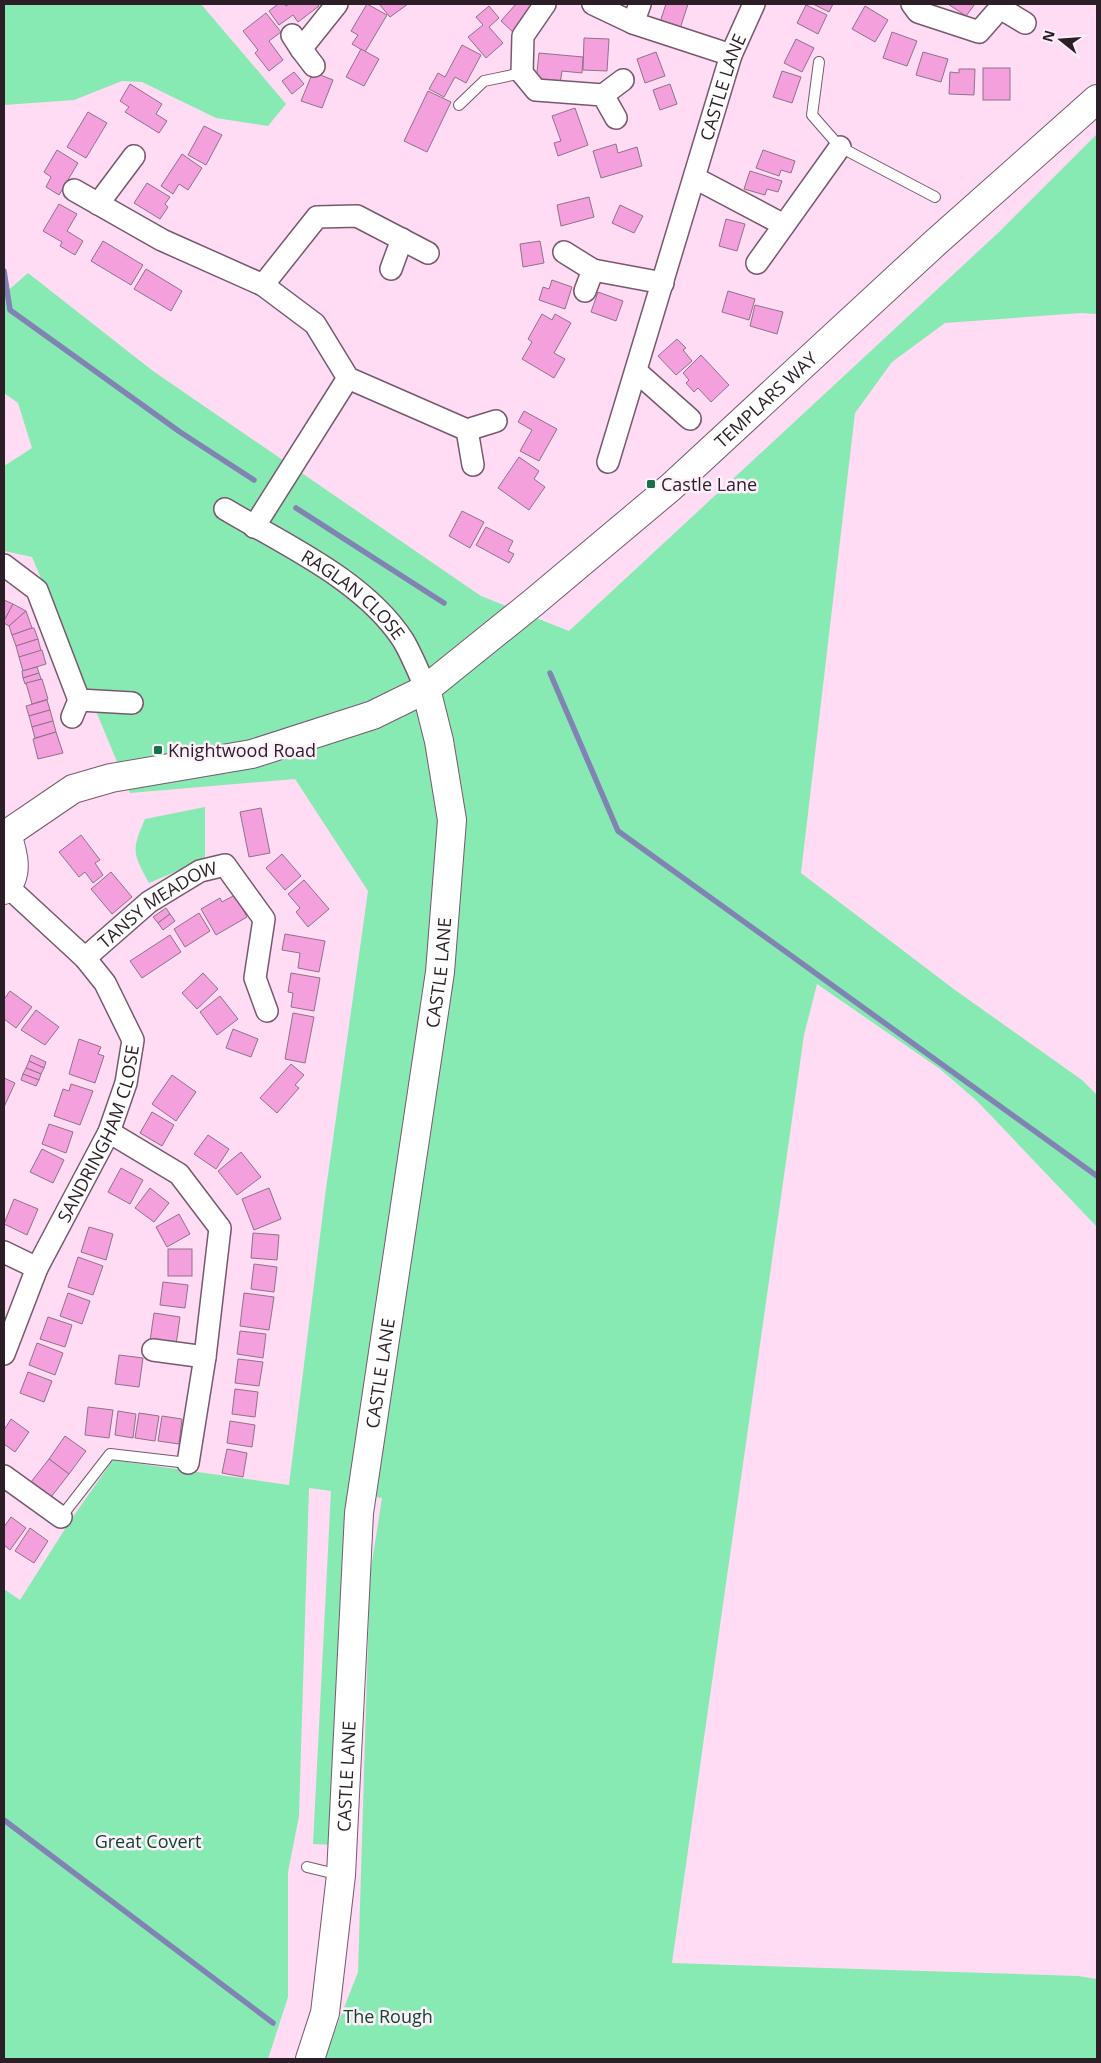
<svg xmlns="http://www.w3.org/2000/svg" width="1101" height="2063" font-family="'Open Sans',sans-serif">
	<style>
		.green { fill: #87eab2 }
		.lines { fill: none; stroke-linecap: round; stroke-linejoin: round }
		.stream { stroke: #8083b3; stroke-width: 5.5 }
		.building { fill: #f4a0dd; stroke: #917287 }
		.lane-casing { stroke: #77596e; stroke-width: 12 }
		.street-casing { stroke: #77596e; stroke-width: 24 }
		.secondary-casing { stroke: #77596e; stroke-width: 30 }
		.lane { stroke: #fff; stroke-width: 10 }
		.street { stroke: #fff; stroke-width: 21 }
		.secondary { stroke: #fff; stroke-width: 28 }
		.poi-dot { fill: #167348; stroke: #fef0fa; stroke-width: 2 }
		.labels { text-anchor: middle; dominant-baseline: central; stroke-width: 5; stroke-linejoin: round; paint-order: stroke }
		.street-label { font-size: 18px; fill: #2b1e27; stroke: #fef0fa }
		.poi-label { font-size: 18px; fill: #2b1e27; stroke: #fef0fa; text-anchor: start }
		.park-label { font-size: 18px; fill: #0d462b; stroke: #fef0fa }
	</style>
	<rect width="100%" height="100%" fill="#ffdbf4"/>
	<g class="green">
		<path d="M4 4H201L286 104 268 126 216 118 142 82 122 81 74 100 4 105Z"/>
		<path d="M1097 134V314L1081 313 945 323 892 362 855 413 801 873 955 990 1082 1080 1097 1095V1227L977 1101 940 1069 817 984 804 1035 672 1963 1078 1976 1097 1979V2059H324L358 1972 370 1575 382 1498 354 1494 333 1845 313 1844 331 1491 309 1488 299 1816 288 1872V1997L268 2059H4V1589L20 1600 70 1521 113 1460 289 1485 325 1196 368 891 295 779 130 793 32 557 4 551V466L32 448 18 403 4 393V294L28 273 153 371 481 596 569 631 999 232Z"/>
		<path d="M205 807V859L149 883C133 853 131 851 145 819Z"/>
	</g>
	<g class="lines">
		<g class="stream">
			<path d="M4 271 10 310 180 432 254 480"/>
			<path d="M296 508 444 603"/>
			<path d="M550 673 618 831 1097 1176"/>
			<path d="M4 1820 273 2023"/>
		</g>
	</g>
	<g class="building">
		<path d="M278 4H285L286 6 289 4H317L319 6 298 22 293 15 279 25 269 11Z"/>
		<path d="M367 4 387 15 365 52 352 44 358 35 351 31Z"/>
		<path d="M379 4H408L390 17Z"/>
		<path d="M516 4H537L515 34 501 21Z"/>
		<path d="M666 4H688L678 35 658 28Z"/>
		<path d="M813 4H833L829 12Z"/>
		<path d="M948 4H975L966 16Z"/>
		<path d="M806 5 827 15 818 34 797 23Z"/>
		<path d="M489 6 499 18 489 27 503 43 486 58 468 37 483 25 476 17Z"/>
		<path d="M865 6 888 20 875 42 852 29Z"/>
		<path d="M266 13 281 32 269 41 283 60 269 71 255 53 258 50 243 31Z"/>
		<path d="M892 32 917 41 907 66 883 58Z"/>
		<path d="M584 38 609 39 607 71 583 70Z"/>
		<path d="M796 39 814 48 802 72 784 63Z"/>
		<path d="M462 45 481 55 466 83 455 77 444 97 429 89 438 73 445 77Z"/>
		<path d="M361 49 379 59 364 86 346 77Z"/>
		<path d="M656 52 665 76 645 83 637 59Z"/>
		<path d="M923 52 948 59 941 82 916 75Z"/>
		<path d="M539 53 583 57 582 73 562 71 560 84 536 81Z"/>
		<rect x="983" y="68" width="27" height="32"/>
		<path d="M959 69H975L974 95 949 94 950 72 959 73Z"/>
		<path d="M782 71 801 77 792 103 773 97Z"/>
		<path d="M294 72 304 84 292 94 282 81Z"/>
		<path d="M313 72 333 80 322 108 301 101Z"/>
		<path d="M130 84 162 104 156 114 167 121 159 133 125 112 129 107 120 101Z"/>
		<path d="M670 84 677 104 660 110 653 90Z"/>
		<path d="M428 91 451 102 427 152 404 141Z"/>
		<path d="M575 108 588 145 558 156 554 143 561 141 552 116Z"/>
		<path d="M88 112 107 123 86 158 67 147Z"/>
		<path d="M204 126 222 135 206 165 188 155Z"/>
		<path d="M616 144 618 153 637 147 642 166 601 178 593 151Z"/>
		<path d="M57 150 78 163 59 195 46 187 51 177 44 172Z"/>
		<path d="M763 150 795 161 791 173 781 170 779 176 756 168Z"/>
		<path d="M182 154 202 168 188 190 179 184 173 194 161 186Z"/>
		<path d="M750 171 782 181 778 192 767 189 765 195 744 189Z"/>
		<path d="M147 183 170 197 165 204 168 207 160 219 134 203Z"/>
		<path d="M589 197 594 217 561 226 557 205Z"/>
		<path d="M59 204 77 214 67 231 83 241 75 255 60 246 62 242 43 231Z"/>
		<path d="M620 205 643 216 634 233 612 223Z"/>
		<path d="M726 219 745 224 737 251 719 246Z"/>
		<path d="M103 241 143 265 131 285 91 261Z"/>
		<path d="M540 241 544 263 523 267 520 244Z"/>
		<path d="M146 269 182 291 171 311 134 289Z"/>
		<path d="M552 280 572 287 565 309 539 300 543 287 549 289Z"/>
		<path d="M728 291 755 299 749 320 722 312Z"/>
		<path d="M598 292 623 301 616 321 591 312Z"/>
		<path d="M755 305 783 312 777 334 750 326Z"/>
		<path d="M542 314 552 320 555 314 571 323 554 353 565 359 554 378 522 359 532 342 528 339Z"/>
		<path d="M677 339 686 348 683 350 692 361 676 375 658 356Z"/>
		<path d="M701 355 729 385 711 402 698 388 694 392 686 383 689 380 683 373Z"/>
		<path d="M524 411 557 429 539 461 520 451 532 430 518 422Z"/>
		<path d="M519 457 539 471 534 479 545 487 529 510 498 488Z"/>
		<path d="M462 511 484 522 470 548 449 536Z"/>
		<path d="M486 527 513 541 508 551 514 554 509 563 476 545Z"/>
		<path d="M4 600 13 604 4 621Z"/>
		<path d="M13 604 26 611 9 626 4 623V621Z"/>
		<path d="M26 611 32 628 12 635 9 626Z"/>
		<path d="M32 628H34L38 639 16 646 12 635Z"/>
		<path d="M38 639 41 651 19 657 16 646Z"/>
		<path d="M42 650 46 664 23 671 19 657Z"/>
		<path d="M37 667 39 673 23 678 22 671Z"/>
		<path d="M39 673 41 679 25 684 23 678Z"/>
		<path d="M42 679 48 699 32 704 26 683Z"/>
		<path d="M47 700 50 710 29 716 26 706Z"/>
		<path d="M50 710 53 721 32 727 29 716Z"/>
		<path d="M53 721 56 732 35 738 32 727Z"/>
		<path d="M56 732 63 753 38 759 33 739Z"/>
		<path d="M261 808 270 853 249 857 240 812Z"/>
		<path d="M81 835 100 860 95 863 103 875 93 883 85 872 79 877 59 852Z"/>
		<path d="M282 854 301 876 285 890 266 868Z"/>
		<path d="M111 872 132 897 112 914 91 889Z"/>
		<path d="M304 880 329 909 308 927 296 912 300 908 288 894Z"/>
		<path d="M235 895 247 917 216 935 201 909 220 898 222 902Z"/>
		<path d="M166 908 170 914 158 923 153 917Z"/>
		<path d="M199 913 210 931 185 947 174 929Z"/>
		<path d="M170 914 175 921 163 930 158 923Z"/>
		<path d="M285 934 325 941 319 972 298 968 300 953 282 950Z"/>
		<path d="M170 935 181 952 142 978 130 961Z"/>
		<path d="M203 973 218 989 197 1009 182 993Z"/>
		<path d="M291 973 320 978 314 1011 291 1007 293 993 288 992Z"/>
		<path d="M10 991 32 1007 16 1028 4 1019V997L5 998Z"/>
		<path d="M220 996 238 1019 217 1035 200 1012Z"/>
		<path d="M36 1010 59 1027 45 1045 21 1030Z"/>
		<path d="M293 1013 314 1017 305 1063 285 1059Z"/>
		<path d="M233 1029 258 1039 251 1057 226 1048Z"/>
		<path d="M79 1039 101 1047 98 1054 104 1056 95 1083 69 1074Z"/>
		<path d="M31 1055 46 1062 44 1068 29 1061Z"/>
		<path d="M29 1061 44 1068 41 1074 26 1068Z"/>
		<path d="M291 1064 304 1075 295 1085 299 1088 277 1113 260 1098Z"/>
		<path d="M26 1068 41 1074 39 1080 23 1074Z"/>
		<path d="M23 1074 39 1080 36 1086 21 1080Z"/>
		<path d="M172 1075 196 1092 176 1121 152 1104Z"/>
		<path d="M4 1078 15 1083 4 1107Z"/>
		<path d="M71 1084 93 1091 80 1125 54 1116 63 1089 69 1091Z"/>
		<path d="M152 1112 174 1125 162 1146 140 1133Z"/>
		<path d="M49 1124 73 1132 66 1153 42 1144Z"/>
		<path d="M208 1135 229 1149 216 1169 194 1154Z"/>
		<path d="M42 1149 64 1160 53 1183 30 1172Z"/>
		<path d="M241 1152 261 1177 237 1195 218 1171Z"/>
		<path d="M121 1168 143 1180 130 1204 108 1192Z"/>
		<path d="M150 1188 169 1203 154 1222 135 1208Z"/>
		<path d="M269 1188 281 1219 254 1230 242 1199Z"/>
		<path d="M14 1199 38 1209 27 1235 4 1224Z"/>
		<path d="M179 1214 190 1234 167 1247 156 1227Z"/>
		<path d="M89 1227 113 1234 106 1260 81 1252Z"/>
		<path d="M253 1233 279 1235 277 1260 251 1258Z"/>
		<rect x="168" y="1249" width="24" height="27"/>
		<path d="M78 1257 103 1266 93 1295 68 1287Z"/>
		<path d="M254 1264 277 1267 274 1292 251 1289Z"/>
		<path d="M163 1282 188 1285 185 1308 160 1305Z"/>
		<path d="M68 1293 90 1301 82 1324 60 1316Z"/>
		<path d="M244 1293 274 1297 269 1330 240 1326Z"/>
		<path d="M154 1313 180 1317 176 1345 150 1341Z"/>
		<path d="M48 1317 72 1325 65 1347 40 1339Z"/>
		<path d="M240 1331 266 1334 263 1358 237 1354Z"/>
		<path d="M37 1343 63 1353 55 1375 29 1365Z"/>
		<path d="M119 1355 143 1358 139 1387 115 1384Z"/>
		<path d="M238 1359 263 1362 259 1386 235 1383Z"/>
		<path d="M28 1372 52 1381 44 1402 20 1393Z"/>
		<path d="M235 1389 258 1392 255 1417 232 1414Z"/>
		<path d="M88 1407 113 1410 109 1438 85 1435Z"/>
		<path d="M118 1411 136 1414 133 1438 115 1435Z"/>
		<path d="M139 1413 159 1416 155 1441 135 1438Z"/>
		<path d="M162 1416 182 1419 179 1444 158 1441Z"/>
		<path d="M11 1419 29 1432 15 1452 4 1444V1430Z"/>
		<path d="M230 1421 255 1425 252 1447 227 1443Z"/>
		<path d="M65 1436 86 1451 69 1474 49 1459Z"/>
		<path d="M227 1449 247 1453 243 1477 222 1473Z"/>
		<path d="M49 1459 69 1474 51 1497 31 1482Z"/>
		<path d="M11 1517 26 1528 10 1550 4 1545V1527Z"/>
		<path d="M30 1528 48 1541 34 1563 15 1551Z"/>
	</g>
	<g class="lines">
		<defs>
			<g id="lane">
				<path d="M819 62 812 115 840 147 935 197"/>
				<path d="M459 105 484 81 522 73"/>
				<path d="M61 1517 110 1454 188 1463"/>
				<path d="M307 1867 340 1875"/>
			</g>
			<g id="street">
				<path d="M545 4 523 36 522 73 536 90 603 95 616 118"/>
				<path d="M593 4 633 23 731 55"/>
				<path d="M912 4 918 12 979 32 1000 8 1025 23"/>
				<path d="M633 23 640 4"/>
				<path d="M292 35 301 49 337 4"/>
				<path d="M301 49 314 66"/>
				<path d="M603 95 623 80"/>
				<path d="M695 178 784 225"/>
				<path d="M74 190 162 240 263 285 315 324 348 378 467 430 473 465"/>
				<path d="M98 204 134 156"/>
				<path d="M564 252 593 270"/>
				<path d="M757 263 840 147"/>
				<path d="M391 269 402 239"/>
				<path d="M263 285 317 217 357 216 428 253"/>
				<path d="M585 291 593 270 663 283"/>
				<path d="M637 372 690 419"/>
				<path d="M467 430 496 421"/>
				<path id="s1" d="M608 462 731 55 754 4"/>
				<path id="s2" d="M225 509C285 545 364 580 403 640 412 655 419 673 426 689"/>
				<path d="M254 527 348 378"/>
				<path d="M4 565 37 590 79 700 132 703"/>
				<path d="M72 717 79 700"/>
				<path id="s3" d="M85 958 149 902 200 871 225 865 264 919 255 978 267 1011"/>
				<path d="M109 1132 179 1174 220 1228 205 1357 188 1463"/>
				<path d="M4 1252 37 1268"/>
				<path d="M153 1350 205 1357"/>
				<path id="s4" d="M4 1354 37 1268 109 1132 126 1083 133 1040 105 983 85 958 7 886"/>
				<path d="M4 1476 61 1517"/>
			</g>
			<g id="secondary">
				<path d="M4 833 7 834C13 853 20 874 4 890"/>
				<path id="s5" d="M7 834 73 789 111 778 252 754 373 715 426 689 534 602 671 487 935 243 1097 99"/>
				<path id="s6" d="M310 2059 325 2013 341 1875 359 1513 440 972 452 820 439 741 426 689"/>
			</g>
		</defs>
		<use href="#lane" class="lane-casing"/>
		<use href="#street" class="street-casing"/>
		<use href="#secondary" class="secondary-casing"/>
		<use href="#lane" class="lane"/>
		<use href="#street" class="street"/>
		<use href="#secondary" class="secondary"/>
	</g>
	<g class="poi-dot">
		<rect x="646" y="479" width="10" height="10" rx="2.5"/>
		<rect x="153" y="745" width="10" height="10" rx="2.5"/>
	</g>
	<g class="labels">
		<g class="street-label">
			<text stroke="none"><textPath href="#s1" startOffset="392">CASTLE LANE</textPath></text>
			<text stroke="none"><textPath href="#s5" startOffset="895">TEMPLARS WAY</textPath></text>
			<text stroke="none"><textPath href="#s2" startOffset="155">RAGLAN CLOSE</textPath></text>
			<text stroke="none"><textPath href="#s3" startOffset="91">TANSY MEADOW</textPath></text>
			<text stroke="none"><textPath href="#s6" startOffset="1096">CASTLE LANE</textPath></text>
			<text stroke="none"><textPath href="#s4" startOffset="241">SANDRINGHAM CLOSE</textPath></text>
			<text stroke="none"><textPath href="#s6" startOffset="691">CASTLE LANE</textPath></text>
			<text stroke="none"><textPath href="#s6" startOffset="286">CASTLE LANE</textPath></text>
		</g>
		<g class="poi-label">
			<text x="661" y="484">Castle Lane</text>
			<text x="168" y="750">Knightwood Road</text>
		</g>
		<g class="park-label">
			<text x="148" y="1841">Great Covert</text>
			<text x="388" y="2016">The Rough</text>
		</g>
	</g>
	<rect width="1101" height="2063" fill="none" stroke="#2b1e27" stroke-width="10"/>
	<g transform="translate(1061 40) rotate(287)" stroke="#fef0fa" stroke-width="4" paint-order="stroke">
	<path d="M0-4L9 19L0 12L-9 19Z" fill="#2b1e27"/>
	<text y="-8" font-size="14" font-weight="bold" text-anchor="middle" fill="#2b1e27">N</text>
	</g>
</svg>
